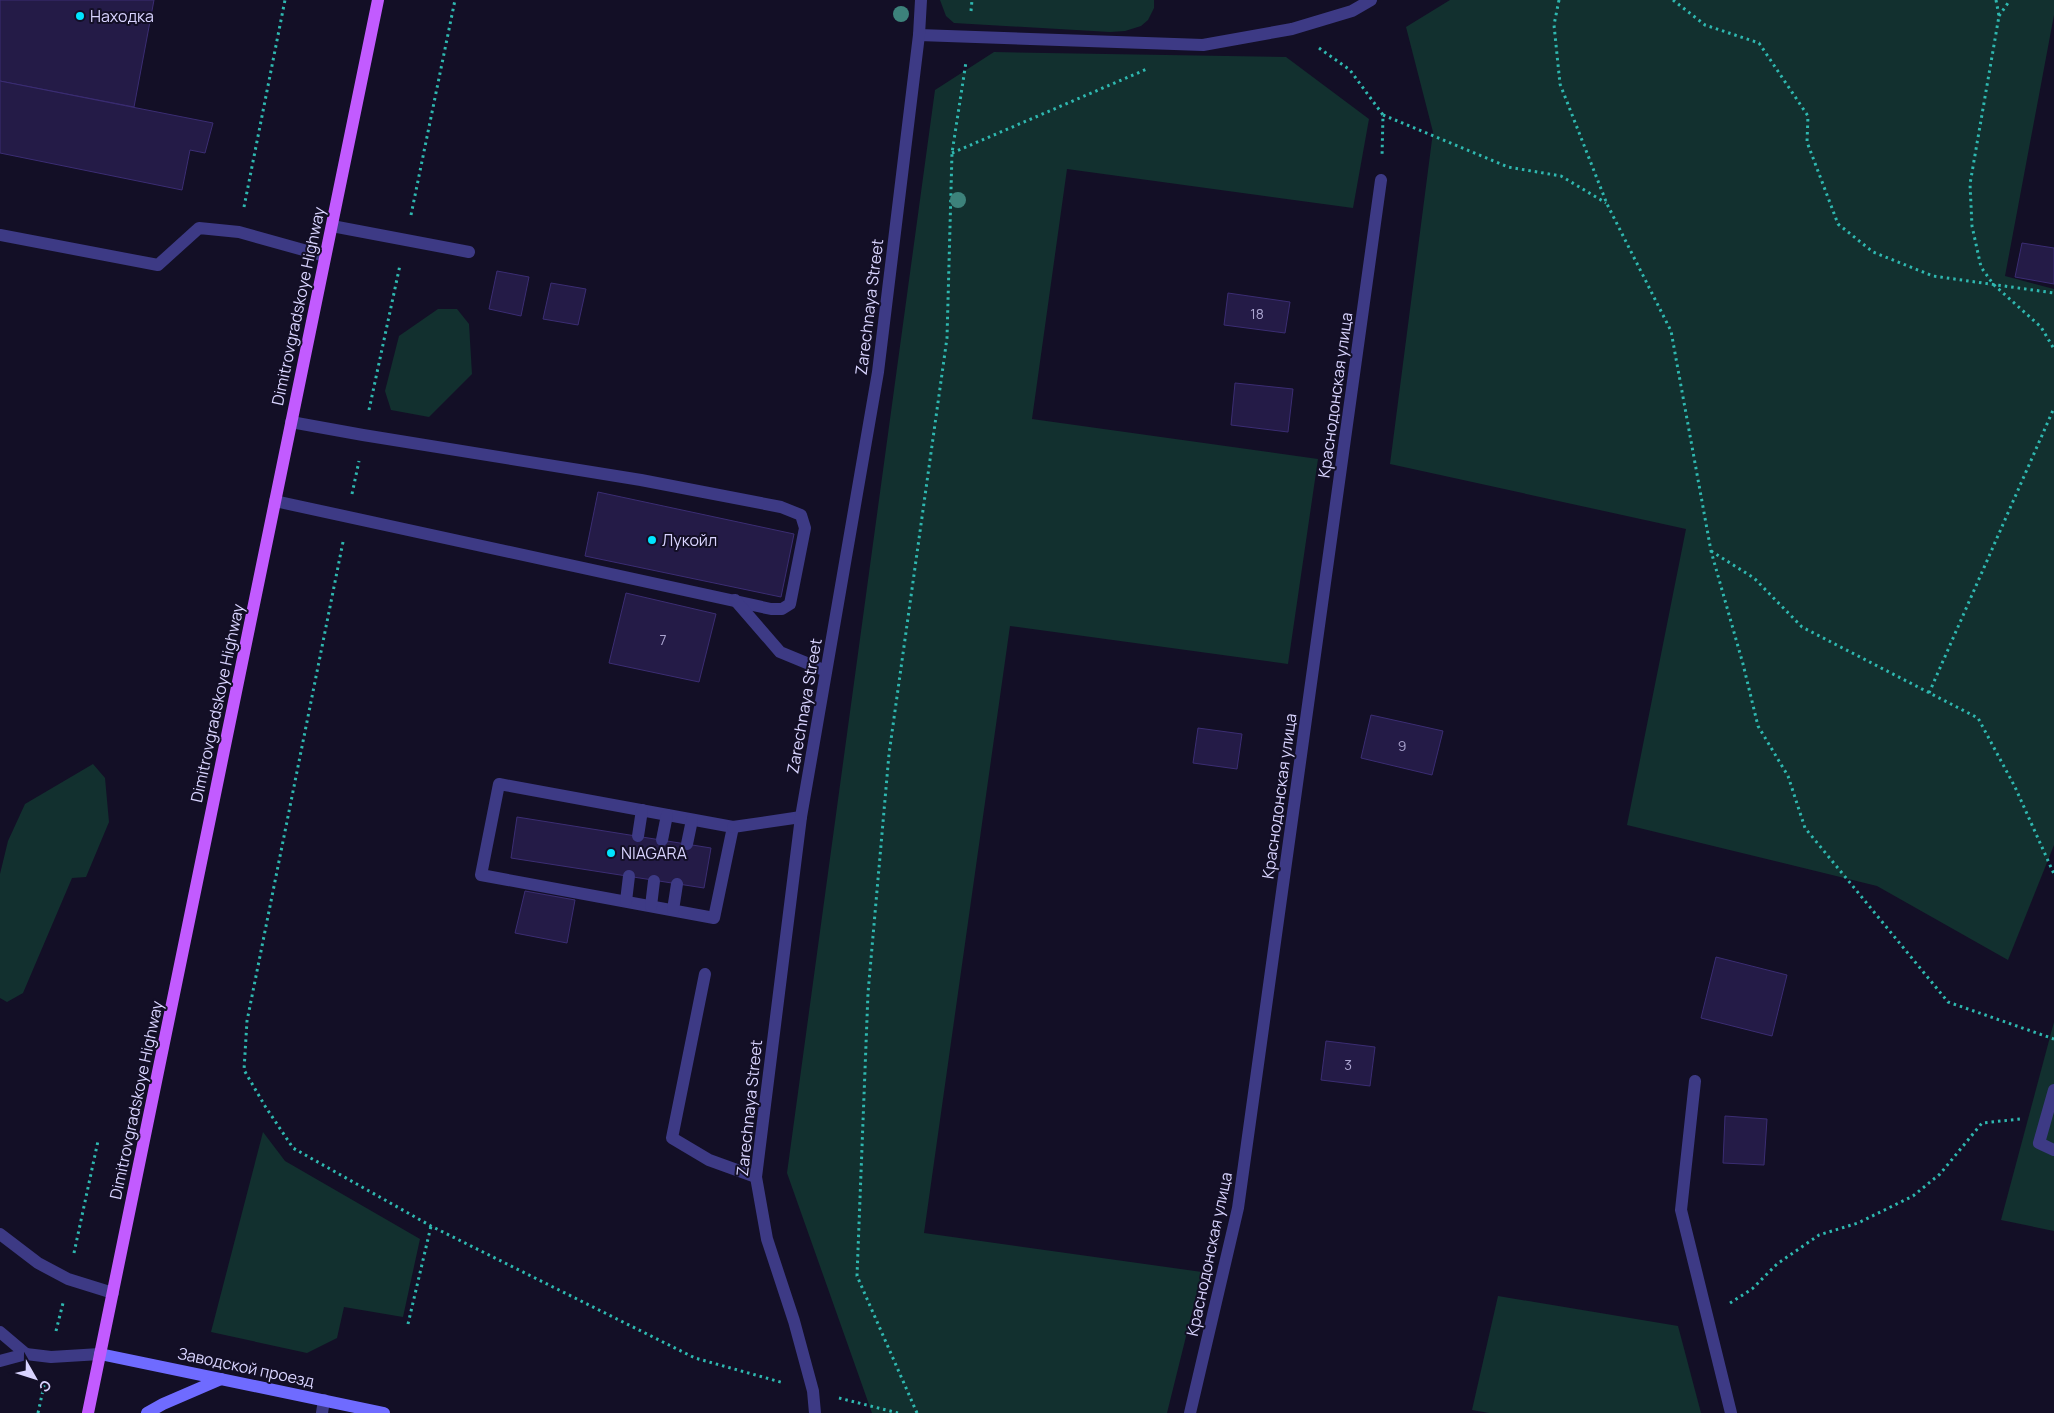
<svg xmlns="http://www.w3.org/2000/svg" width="2054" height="1413" font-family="Manrope,sans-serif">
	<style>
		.green { fill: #12302f }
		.building { fill: #241b47; stroke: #3b2d73 }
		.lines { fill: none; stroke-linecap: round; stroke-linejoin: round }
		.path { stroke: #2fb8b0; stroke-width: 3; stroke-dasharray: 2.5 4; stroke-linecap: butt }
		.service { stroke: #3d3a85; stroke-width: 12 }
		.minor { stroke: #3d3a85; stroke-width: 12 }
		.secondary { stroke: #6f6bff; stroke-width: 12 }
		.primary { stroke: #c25bff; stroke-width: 12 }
		.tree { fill: #3d827b }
		.poi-dot { fill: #00e5ff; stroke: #130f26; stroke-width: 2 }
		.labels { text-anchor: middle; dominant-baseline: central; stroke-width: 4; stroke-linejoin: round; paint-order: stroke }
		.number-label { font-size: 14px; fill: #aca6d1 }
		.poi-label { font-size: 16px; fill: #d9d4ff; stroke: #130f26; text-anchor: start }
		.street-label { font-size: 16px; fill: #d9d4ff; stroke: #130f26 }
	</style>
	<rect width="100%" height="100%" fill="#130f26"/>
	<g class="green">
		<path d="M940 0H1154V8L1148 20 1141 26 1125 31 1110 32 954 23 946 16Z"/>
		<path d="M1450 0H2054V15L2005 276 2054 289V845L2008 960 1877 886 1627 825 1686 529 1390 464 1433 132 1406 27Z"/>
		<path d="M994 52 1286 57 1369 119 1353 208 1067 169 1032 419 1318 459 1288 664 1010 626 924 1233 1202 1272 1167 1413H872L787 1173 935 90Z"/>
		<path d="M438 309H457L469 324 472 374 429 417 391 410 385 391 399 336Z"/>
		<path d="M93 764 105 778 109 822 86 877 72 878 23 993 7 1002 0 998V874L8 841 25 804Z"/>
		<path d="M2054 1022V1231L2001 1220Z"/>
		<path d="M263 1132 285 1161 420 1239 403 1317 344 1307 337 1338 307 1353 211 1332Z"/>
		<path d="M1498 1296 1678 1326 1701 1413H1489L1472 1410Z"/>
	</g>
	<g class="building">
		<path d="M0 0H154L134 107 0 81Z"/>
		<path d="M0 81 213 123 205 153 190 150 182 190 0 153Z"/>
		<path d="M2022 243 2054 248V284L2015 277Z"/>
		<path d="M497 271 529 277 521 316 489 309Z"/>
		<path d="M551 283 586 289 578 325 543 319Z"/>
		<path d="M1228 293 1290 302 1285 333 1224 325Z"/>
		<path d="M1235 383 1293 389 1288 432 1231 425Z"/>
		<path d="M598 492 794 534 781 597 585 556Z"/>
		<path d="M626 593 716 614 699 682 609 663Z"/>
		<path d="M1371 715 1443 731 1432 775 1361 758Z"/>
		<path d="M1198 728 1242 734 1237 769 1193 763Z"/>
		<path d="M517 817 711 848 704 888 511 858Z"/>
		<path d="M525 891 575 900 567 943 515 933Z"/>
		<path d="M1716 957 1787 975 1772 1036 1701 1018Z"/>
		<path d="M1326 1041 1375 1047 1370 1086 1321 1080Z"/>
		<path d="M1725 1116 1767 1119 1764 1165 1723 1163Z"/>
	</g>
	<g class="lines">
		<g class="path">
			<path d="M1559 0 1554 25 1560 84 1607 204 1671 331 1711 551 1743 664 1758 726 1788 776 1805 828 1948 1002 2054 1039"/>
			<path d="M1673 0 1705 25 1759 43 1808 116 1807 142 1838 224 1873 252 1933 276 2054 293"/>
			<path d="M1996 0 1999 16 1970 184 1972 226 1981 267 1993 284 2041 327 2054 349"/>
			<path d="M971 11 972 0"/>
			<path d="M1999 16 2010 0"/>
			<path d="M1319 48 1350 70 1383 115 1382 157"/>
			<path d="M1383 115 1508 167 1561 176 1606 203"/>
			<path d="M952 153 1147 69"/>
			<path d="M244 207 285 0"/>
			<path d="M411 215 455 0"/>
			<path d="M369 410 400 265"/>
			<path d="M352 494 359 461"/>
			<path d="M343 542 247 1021 244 1070 265 1106 293 1148 431 1226 695 1358 784 1383"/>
			<path d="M1711 551 1754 578 1802 627 1978 718 2015 787 2054 874"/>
			<path d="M1929 693 2054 408"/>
			<path d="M74 1253 98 1141"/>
			<path d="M1730 1303 1752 1289 1777 1264 1819 1235 1858 1223 1913 1196 1940 1174 1982 1123 2020 1119"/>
			<path d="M408 1324 431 1226"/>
			<path d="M56 1331 63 1303"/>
			<path d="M839 1398 898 1413"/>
			<path d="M38 1413 45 1381"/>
			<path d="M917 1413 857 1276 868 993 889 754 947 338 952 153 966 62"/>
		</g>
		<g class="service">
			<path d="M919 35 1203 45 1292 29 1352 11 1371 0"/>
			<path d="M332 226 469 252"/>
			<path d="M0 235 158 265 199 228 239 232 325 256"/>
			<path d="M275 501 771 609H782L790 604 805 528 801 515 781 507 641 480 363 435 291 422"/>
			<path d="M735 600 780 652 826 671"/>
			<path d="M499 784 733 827 714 918 481 875Z"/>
			<path d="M733 827 801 817"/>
			<path d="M638 836 642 810"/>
			<path d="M662 840 667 815"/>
			<path d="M687 844 692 820"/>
			<path d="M626 901 629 876"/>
			<path d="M651 906 654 881"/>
			<path d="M673 910 677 884"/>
			<path d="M705 974 672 1138 709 1160 756 1177"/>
			<path d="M1695 1081 1681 1210 1731 1413"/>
			<path d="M2054 1090 2039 1143 2054 1150"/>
			<path d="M0 1234 38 1263 68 1279 113 1293"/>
			<path d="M0 1332 26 1354"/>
			<path d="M0 1361 26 1354 51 1357 100 1354"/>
			<path d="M322 1413 324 1400"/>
		</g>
		<g class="minor">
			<path d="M815 1413 813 1391 794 1321 767 1239 756 1177 801 817 878 372 919 35 921 0"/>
			<path d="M1190 1413 1238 1208 1381 180"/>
		</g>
		<g class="secondary">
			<path d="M100 1354 384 1413"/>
			<path d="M147 1413 163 1404 221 1379"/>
		</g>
		<path class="primary" d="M88 1413 378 0"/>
	</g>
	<g class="tree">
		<circle cx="901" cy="14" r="8"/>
		<circle cx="958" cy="200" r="8"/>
	</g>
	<g class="poi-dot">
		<circle cx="80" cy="16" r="5"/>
		<circle cx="652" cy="540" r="5"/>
		<circle cx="611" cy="853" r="5"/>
	</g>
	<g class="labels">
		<g class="number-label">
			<text x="1257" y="313">18</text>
			<text x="663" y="639">7</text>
			<text x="1402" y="745">9</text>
			<text x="1348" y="1064">3</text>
		</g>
		<g class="poi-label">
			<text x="90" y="16">Находка</text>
			<text x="662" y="540">Лукойл</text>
			<text x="621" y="853">NIAGARA</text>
		</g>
		<g class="street-label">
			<text transform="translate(298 306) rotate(-78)">Dimitrovgradskoye Highway</text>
			<text transform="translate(869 307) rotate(-83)">Zarechnaya Street</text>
			<text transform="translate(1335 395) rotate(-82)">Краснодонская улица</text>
			<text transform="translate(217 703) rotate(-78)">Dimitrovgradskoye Highway</text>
			<text transform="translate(804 706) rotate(-80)">Zarechnaya Street</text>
			<text transform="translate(1279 796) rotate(-82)">Краснодонская улица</text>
			<text transform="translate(136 1100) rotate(-78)">Dimitrovgradskoye Highway</text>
			<text transform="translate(749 1108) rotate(-84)">Zarechnaya Street</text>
			<text transform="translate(1209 1254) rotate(-78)">Краснодонская улица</text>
			<text transform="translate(246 1367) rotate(12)">Заводской проезд</text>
		</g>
	</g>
	<g transform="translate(35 1378) rotate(129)" stroke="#130f26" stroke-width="4" paint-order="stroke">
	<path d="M0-4L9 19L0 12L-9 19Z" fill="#d9d4ff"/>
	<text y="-8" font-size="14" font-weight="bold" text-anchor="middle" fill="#d9d4ff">С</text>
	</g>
</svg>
